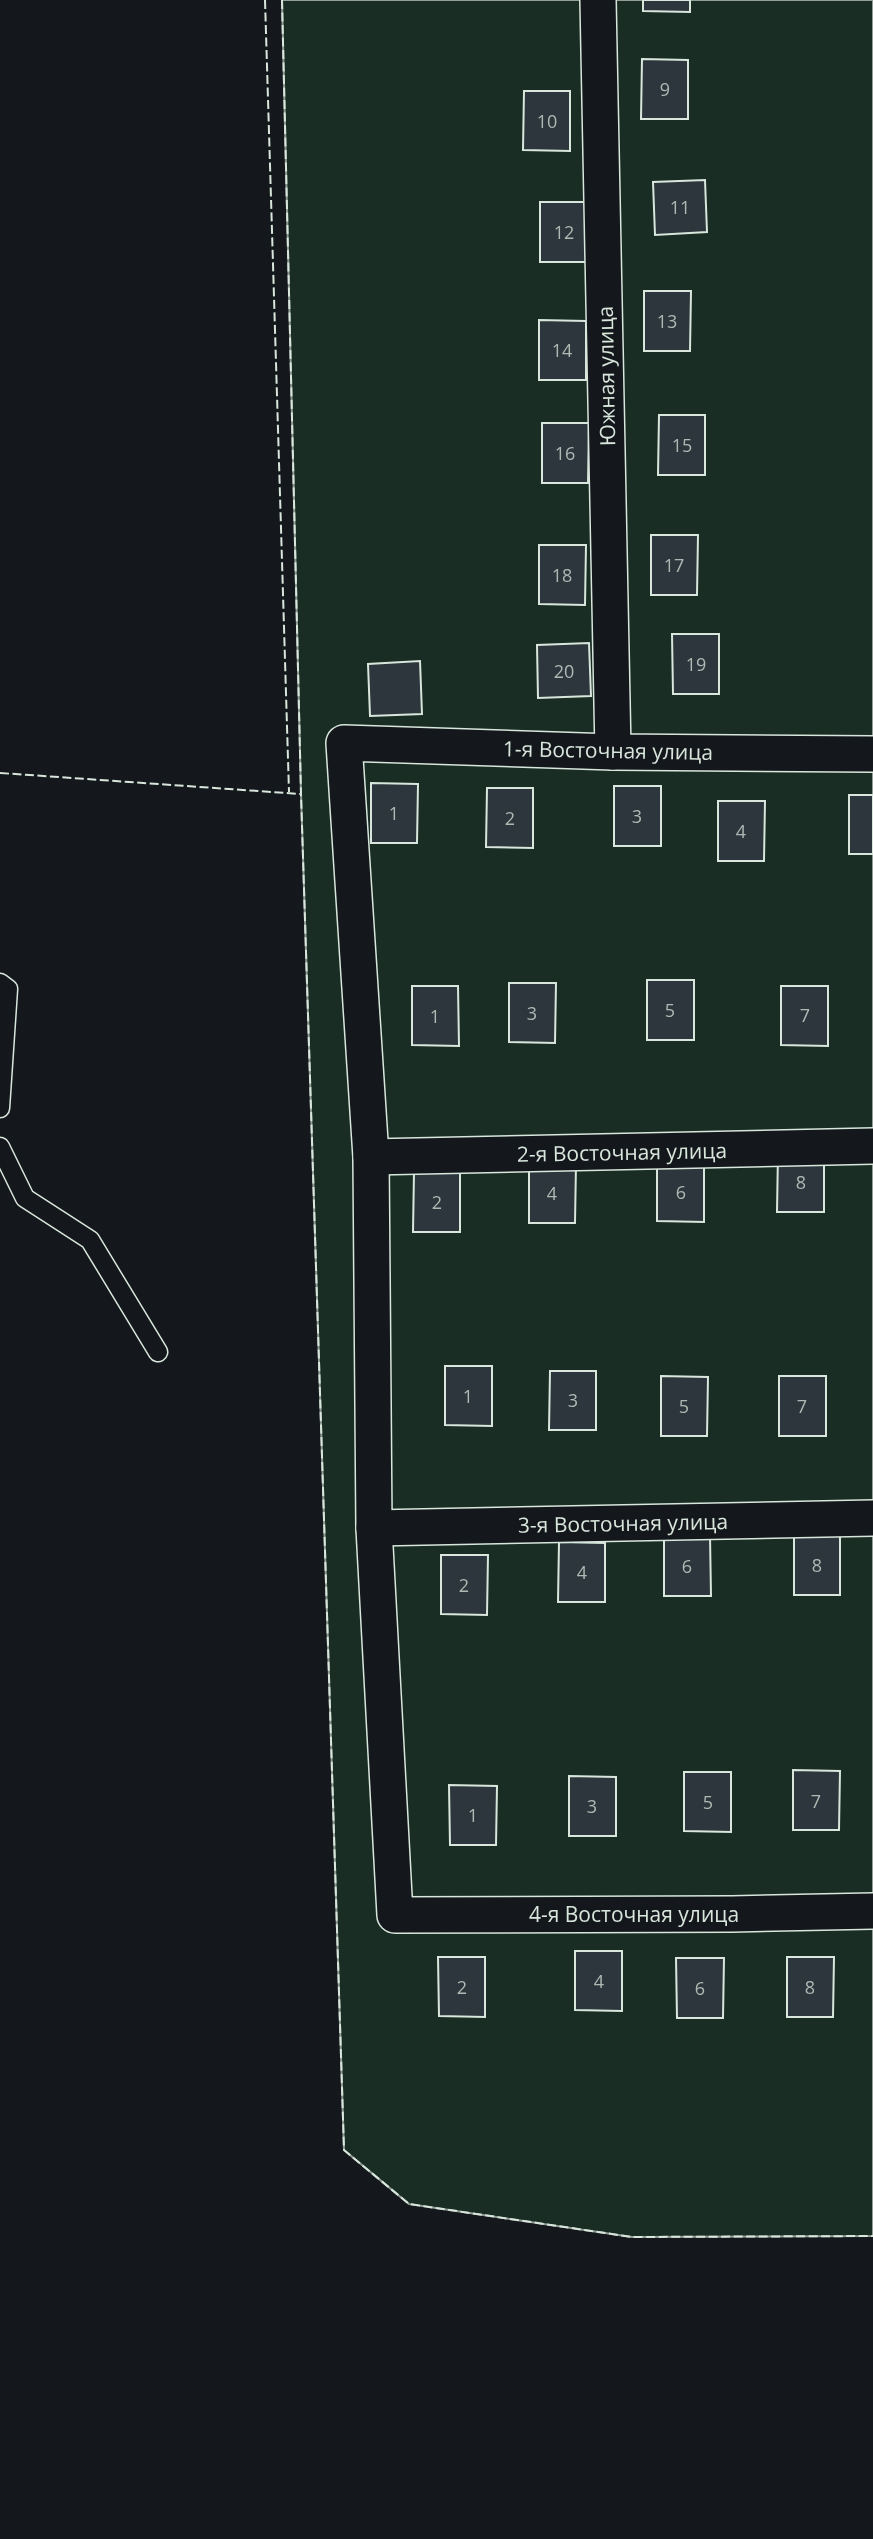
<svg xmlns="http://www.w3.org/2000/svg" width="873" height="2539" font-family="'Open Sans',sans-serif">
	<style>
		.garden { fill: #1a2d24; stroke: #939e99; stroke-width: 2 }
		.building { fill: #2c363c; stroke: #d8e6dc; stroke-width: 2 }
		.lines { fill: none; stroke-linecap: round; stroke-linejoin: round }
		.service-casing { stroke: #d8e6dc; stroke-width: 21 }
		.minor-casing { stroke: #d8e6dc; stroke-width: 38 }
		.service { stroke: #14181c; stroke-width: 18 }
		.minor { stroke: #14181c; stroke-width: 35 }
		.fence { stroke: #d8e6dc; stroke-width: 2; stroke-dasharray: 9 3.5; stroke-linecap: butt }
		.labels { text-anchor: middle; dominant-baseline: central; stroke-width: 5; stroke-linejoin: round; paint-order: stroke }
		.number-label { font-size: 18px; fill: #adbab4 }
		.street-label { font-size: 21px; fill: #d8e6dc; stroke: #14181c }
	</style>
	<rect width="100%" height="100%" fill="#14181c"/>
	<path class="garden" d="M282 0H873V2236L632 2237 409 2204 344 2150 301 794Z"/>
	<g class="building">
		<path d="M643 0H690V12L643 11Z"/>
		<path d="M642 59 688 60V119H641Z"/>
		<path d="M524 91H570V151L523 150Z"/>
		<path d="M705 180 707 232 655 235 653 182Z"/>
		<rect x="540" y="202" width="47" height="60"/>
		<path d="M644 291H691L690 351H644Z"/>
		<path d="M539 320 586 321V380H539Z"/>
		<path d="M659 415H705V475H658Z"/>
		<path d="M542 423H589L588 483H542Z"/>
		<path d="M651 535H698L697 595H651Z"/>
		<path d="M539 545H586L585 605 539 604Z"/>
		<path d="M672 634H719V694H673Z"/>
		<path d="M589 643 591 696 538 698 537 645Z"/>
		<path d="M420 661 422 714 370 716 368 664Z"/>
		<path d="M371 783 418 784 417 843H371Z"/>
		<rect x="614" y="786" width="47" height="60"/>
		<path d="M487 788H533V848L486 847Z"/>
		<rect x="849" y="795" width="24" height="59"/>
		<path d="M718 801H765L764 861H718Z"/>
		<rect x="647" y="980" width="47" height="60"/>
		<path d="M509 983H556L555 1043 509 1042Z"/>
		<path d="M412 986H458L459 1046 412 1045Z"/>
		<path d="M781 986H828V1046L781 1045Z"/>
		<path d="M778 1152H824V1212H777Z"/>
		<path d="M657 1162H704V1222L657 1221Z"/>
		<path d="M529 1164H576L575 1223H529Z"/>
		<path d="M414 1172 460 1173V1232H413Z"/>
		<path d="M445 1366H492V1426L445 1425Z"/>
		<path d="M550 1371H596V1430H549Z"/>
		<path d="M661 1376 708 1377 707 1436H661Z"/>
		<rect x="779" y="1376" width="47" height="60"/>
		<rect x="794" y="1535" width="46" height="60"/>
		<path d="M664 1536H710L711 1596H664Z"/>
		<path d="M559 1542 605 1543V1602H558Z"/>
		<path d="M441 1555H488L487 1615 441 1614Z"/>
		<path d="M793 1770 840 1771 839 1830H793Z"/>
		<path d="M684 1772H731V1832L684 1831Z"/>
		<path d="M569 1776 616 1777V1836H569Z"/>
		<path d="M449 1785 497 1786 496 1845H450Z"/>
		<path d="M575 1951H622V2011L575 2010Z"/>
		<path d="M438 1957H485V2017L439 2016Z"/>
		<path d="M787 1957H834L833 2017H787Z"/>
		<path d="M676 1958H724L723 2018H677Z"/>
	</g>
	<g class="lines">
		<defs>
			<g id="service">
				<path d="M0 983 8 989 0 1108"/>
				<path d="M0 1147 25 1198 90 1240 158 1352"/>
			</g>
			<g id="minor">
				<path d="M598 0 613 752"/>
				<path d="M873 754 613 752 344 743 371 1157 374 1528 395 1915 732 1914 873 1911"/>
				<path d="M371 1157 873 1146"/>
				<path d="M374 1528 873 1518"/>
			</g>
		</defs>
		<use href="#service" class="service-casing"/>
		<use href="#minor" class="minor-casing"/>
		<use href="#service" class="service"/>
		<use href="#minor" class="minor"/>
		<g class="fence">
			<path d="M265 0 289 792"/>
			<path d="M282 0 301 794 344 2150 409 2204 632 2237 873 2236"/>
			<path d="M0 773 301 794"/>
		</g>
	</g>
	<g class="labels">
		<g class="number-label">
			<text x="665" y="89">9</text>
			<text x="547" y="121">10</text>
			<text x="680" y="207">11</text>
			<text x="564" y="232">12</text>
			<text x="667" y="321">13</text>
			<text x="562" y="350">14</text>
			<text x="682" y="445">15</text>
			<text x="565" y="453">16</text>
			<text x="674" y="565">17</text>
			<text x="562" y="575">18</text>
			<text x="696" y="664">19</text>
			<text x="564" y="671">20</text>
			<text x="394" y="813">1</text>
			<text x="637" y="816">3</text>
			<text x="510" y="818">2</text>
			<text x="741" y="831">4</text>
			<text x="670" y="1010">5</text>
			<text x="532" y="1013">3</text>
			<text x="805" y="1015">7</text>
			<text x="435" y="1016">1</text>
			<text x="801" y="1182">8</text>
			<text x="681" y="1192">6</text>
			<text x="552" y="1193">4</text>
			<text x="437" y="1202">2</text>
			<text x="468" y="1396">1</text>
			<text x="573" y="1400">3</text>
			<text x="684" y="1406">5</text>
			<text x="802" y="1406">7</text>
			<text x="817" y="1565">8</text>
			<text x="687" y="1566">6</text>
			<text x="582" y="1572">4</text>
			<text x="464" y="1585">2</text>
			<text x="816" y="1801">7</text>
			<text x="708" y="1802">5</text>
			<text x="592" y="1806">3</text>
			<text x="473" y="1815">1</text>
			<text x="599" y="1981">4</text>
			<text x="462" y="1987">2</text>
			<text x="810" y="1987">8</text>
			<text x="700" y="1988">6</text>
		</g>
		<g class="street-label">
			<text transform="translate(606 376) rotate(-91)">Южная улица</text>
			<text transform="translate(608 750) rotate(1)">1-я Восточная улица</text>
			<text transform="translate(622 1152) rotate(-1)">2-я Восточная улица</text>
			<text transform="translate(623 1523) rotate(-1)">3-я Восточная улица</text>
			<text x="634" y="1914">4-я Восточная улица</text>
		</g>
	</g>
</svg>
